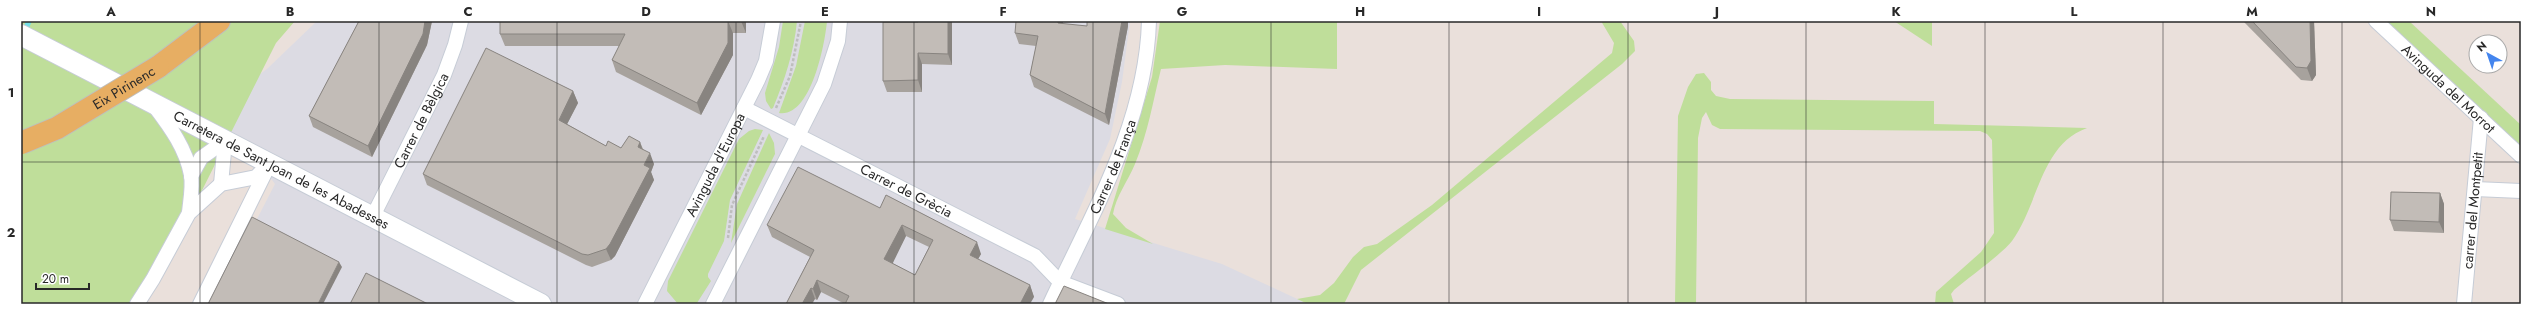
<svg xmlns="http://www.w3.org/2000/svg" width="2542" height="325" font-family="Jost,sans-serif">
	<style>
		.industrial { fill: #dcdbe3 }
		.green { fill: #bfde9a }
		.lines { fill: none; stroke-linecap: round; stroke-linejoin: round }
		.stream { stroke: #74dfe6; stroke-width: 5.5 }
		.minor-casing { stroke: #c6ccd6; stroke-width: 16 }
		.secondary-casing { stroke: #c6ccd6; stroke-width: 22 }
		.primary-casing { stroke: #bebebe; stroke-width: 24 }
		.path { stroke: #bebebe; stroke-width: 2.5; stroke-dasharray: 3 2; stroke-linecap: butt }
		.minor { stroke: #fff; stroke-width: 14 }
		.secondary { stroke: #fff; stroke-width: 20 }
		.primary { stroke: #e7ae63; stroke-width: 22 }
		.primary-bridge-casing { stroke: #bebebe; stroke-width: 24; stroke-linecap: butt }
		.primary-bridge { stroke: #e7ae63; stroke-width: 22 }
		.wall { fill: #a7a29d; fill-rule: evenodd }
		.shaded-wall { fill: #888480 }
		.building { fill: #c2bcb7; stroke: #888480; fill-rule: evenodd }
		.grid { fill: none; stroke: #282828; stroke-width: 1; stroke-opacity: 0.55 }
		.labels { text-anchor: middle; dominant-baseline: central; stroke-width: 3; stroke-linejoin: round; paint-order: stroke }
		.street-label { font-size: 14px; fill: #282828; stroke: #fff }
		.neatline { fill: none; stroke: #282828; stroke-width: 1.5 }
		.grid-label { font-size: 13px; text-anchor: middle; font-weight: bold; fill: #282828 }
	</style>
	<rect width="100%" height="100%" fill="#eae0db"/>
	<path class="industrial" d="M317 21H1130L1122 82 1110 139 1075 219 1222 264 1308 304H213L275 184 267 173 253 165 186 132 268 68Z"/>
	<g class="green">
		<path d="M21 21H295L276 43 145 304H21Z"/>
		<path d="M783 21H797C794 52 785 79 773 108L771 109 766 101 765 93 779 47Z"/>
		<path d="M805 21H827C825 44 811 118 779 113L796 66Z"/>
		<path d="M1160 21H1337V69L1225 65 1161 69C1153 101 1148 133 1135 164 1128 181 1116 196 1113 214L1126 228 1153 244 1105 229 1152 77Z"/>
		<path d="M1601 21H1620L1634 41 1635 51 1622 64 1361 270 1344 304H1308L1297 299 1320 295 1334 283 1353 257 1364 247 1377 244 1432 205 1612 53 1614 43Z"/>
		<path d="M1894 21H1932V46Z"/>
		<path d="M2376 21H2409L2521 125V146L2510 145Z"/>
		<path d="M1704 73 1711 82V90L1716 96 1730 99 1934 101V124L2087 128C2040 145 2039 204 2012 241 2002 254 1968 278 1954 290L1951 294 1954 304H1935L1936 292 1981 252 1994 233 1992 140 1987 134 1980 131 1720 129 1712 125 1706 112 1702 118 1698 138 1696 304H1675L1678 116 1688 87 1696 74Z"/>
		<path d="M755 129 763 130 730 200 724 241 708 274V277L711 281 697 303 678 304 667 291 668 281 739 139 749 131Z"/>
		<path d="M769 133 774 143 775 154 731 243 737 204Z"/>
	</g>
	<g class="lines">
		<path class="stream" d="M24 33 29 21"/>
		<defs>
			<g id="minor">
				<path id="s1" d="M2376 21 2521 156"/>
				<path d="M155 107C171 128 186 149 191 175 193 187 190 201 189 213"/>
				<path id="s2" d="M744 108 1035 256 1060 282 1118 304"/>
				<path d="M191 176 201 158 225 141"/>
				<path d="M221 184 225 141"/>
				<path d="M2475 189 2521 191"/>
				<path id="s3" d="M373 216 444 75 455 45 461 21"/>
				<path d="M137 304 153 279 189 213 221 184 256 177 270 163"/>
				<path d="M200 304 267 169"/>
				<path id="s4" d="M645 304 758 80 766 61 773 21"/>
				<path d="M713 304 824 84 838 41 840 21"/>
				<path id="s5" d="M1050 304C1092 214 1146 123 1149 21"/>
				<path id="s6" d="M2464 304 2481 118"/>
			</g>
			<g id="secondary">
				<path id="s7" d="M21 35 541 304"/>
			</g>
			<path id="primary" d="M158 67 219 21"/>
		</defs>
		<use href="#minor" class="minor-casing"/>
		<use href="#secondary" class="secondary-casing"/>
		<use href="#primary" class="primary-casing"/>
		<g class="path">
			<path d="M776 108 790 76 801 21"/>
			<path d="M728 238 732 205 764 136"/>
		</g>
		<use href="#minor" class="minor"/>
		<use href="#secondary" class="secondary"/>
		<use href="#primary" class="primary"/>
		<defs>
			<g id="primary-bridge">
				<path id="s8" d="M21 143 57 128 158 67"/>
			</g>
		</defs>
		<use href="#primary-bridge" class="primary-bridge-casing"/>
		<use href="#primary-bridge" class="primary-bridge"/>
	</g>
	<g class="wall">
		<path d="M359 21H432L427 45 372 157 313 127 309 116Z"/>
		<path d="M500 21H746V33H733V55L701 115 616 72 612 60 619 46H505L500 34Z"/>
		<path d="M918 21H952V65L922 64V92H887L883 81 918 22Z"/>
		<path d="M1087 21H1128V26L1109 125 1034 87 1030 75 1036 46 1019 44 1015 33 1063 24 1087 26Z"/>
		<path d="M2243 21H2314L2316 75 2312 81 2301 80Z"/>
		<path d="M573 91 578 103 567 124 606 146 621 148 640 142 643 149 654 164 651 172 654 180 615 256 611 260 592 267 586 265 427 185 423 174Z"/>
		<path d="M2440 193 2444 204V233L2394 231 2390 220Z"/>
		<path d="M880 208 981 254 978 259 1030 285 1034 297 845 304 821 292 817 300 815 299 786 304 810 257 772 237 767 225ZM906 236 929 247 915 275 892 263Z"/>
	</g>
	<g class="shaded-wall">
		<path d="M425 21H432L427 45 372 157 368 146Z"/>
		<path d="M728 21 733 33V55L701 115 697 103Z"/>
		<path d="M741 21H746V33Z"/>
		<path d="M948 21H952V65L948 54Z"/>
		<path d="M1058 21H1063L1062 34 1058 23Z"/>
		<path d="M1122 21H1128V26L1109 125 1105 114Z"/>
		<path d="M2310 21H2314L2316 75 2312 81 2307 68Z"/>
		<path d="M918 53 922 64V92L918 80Z"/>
		<path d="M573 91 578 103 563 132 559 120Z"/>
		<path d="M640 142 644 154 638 147Z"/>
		<path d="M650 153 654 164 651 172 654 180 615 256 611 260 606 249Z"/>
		<path d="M2440 193 2444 204V233L2439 222Z"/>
		<path d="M902 225 906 236 889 271 884 259Z"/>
		<path d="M977 242 981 254 974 266 970 255Z"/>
		<path d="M339 262 342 267 323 304H318Z"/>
		<path d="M817 280 821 292 817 300 813 289Z"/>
		<path d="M1030 285 1034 297 1030 304H1020Z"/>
		<path d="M811 288 815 299 812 304H802Z"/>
	</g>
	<g class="building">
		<path d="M359 21H425L423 34 368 146 309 116Z"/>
		<path d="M500 21H728V43L697 103 612 60 625 34H500Z"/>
		<path d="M918 21H948V54L918 53V80L883 81V22H918Z"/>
		<path d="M1016 21H1058V23L1087 26V21H1122L1105 114 1030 75 1038 36 1015 33Z"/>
		<path d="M2252 21H2310L2311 61 2307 68 2296 67Z"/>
		<path d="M486 48 573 91 559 120 606 146 608 141 621 148 629 136 640 142 638 147 650 153 644 165 650 168 610 244 606 249 588 255 582 254 423 174Z"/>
		<path d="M798 167 880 208 886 195 977 242 970 255 1030 285 1020 304H845L849 296 817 280 813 289 811 288 802 304H786L814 250 767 225ZM902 225 933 240 915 275 884 259Z"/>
		<path d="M2391 192 2440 193 2439 222 2390 220Z"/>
		<path d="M252 217 339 262 318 304H208Z"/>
		<path d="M366 273 428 304H350Z"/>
		<path d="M1064 286 1109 304H1055Z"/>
	</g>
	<path class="grid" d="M200 21V304M379 21V304M557 21V304M736 21V304M914 21V304M1093 21V304M1271 21V304M1449 21V304M1628 21V304M1806 21V304M1985 21V304M2163 21V304M2342 21V304M21 162H2521"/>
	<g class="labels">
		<g class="street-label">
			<text stroke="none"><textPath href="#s8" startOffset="117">Eix Pirinenc</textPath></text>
			<text stroke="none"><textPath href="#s1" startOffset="99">Avinguda del Morrot</textPath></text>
			<text stroke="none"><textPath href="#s3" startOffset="107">Carrer de Bèlgica</textPath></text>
			<text stroke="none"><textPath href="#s4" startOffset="156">Avinguda d'Europa</textPath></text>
			<text stroke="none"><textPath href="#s5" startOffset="151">Carrer de França</textPath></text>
			<text stroke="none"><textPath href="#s7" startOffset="293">Carretera de Sant Joan de les Abadesses</textPath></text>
			<text stroke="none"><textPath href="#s2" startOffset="182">Carrer de Grècia</textPath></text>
			<text stroke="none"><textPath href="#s6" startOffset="94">carrer del Montpetit</textPath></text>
		</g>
	</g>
	<rect width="2542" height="325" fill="none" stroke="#ffffff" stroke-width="44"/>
	<g transform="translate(2488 54) rotate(320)"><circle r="19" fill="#ffffff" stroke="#a9a9a9"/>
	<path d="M0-3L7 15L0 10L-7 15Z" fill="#4485ee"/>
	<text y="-6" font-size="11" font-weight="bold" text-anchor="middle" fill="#282828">N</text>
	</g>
	<path d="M36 283v6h53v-6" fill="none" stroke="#282828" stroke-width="2"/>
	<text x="42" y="283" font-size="12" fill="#282828" stroke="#ffffff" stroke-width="3" paint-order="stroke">20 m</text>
	<rect x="22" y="22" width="2498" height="281" class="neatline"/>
	<g class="grid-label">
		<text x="111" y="16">A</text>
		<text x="290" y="16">B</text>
		<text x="468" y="16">C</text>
		<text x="646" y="16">D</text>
		<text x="825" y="16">E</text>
		<text x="1003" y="16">F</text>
		<text x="1182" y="16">G</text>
		<text x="1360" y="16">H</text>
		<text x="1539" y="16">I</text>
		<text x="1717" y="16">J</text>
		<text x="1896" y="16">K</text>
		<text x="2074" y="16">L</text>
		<text x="2252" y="16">M</text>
		<text x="2431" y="16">N</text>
		<text x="11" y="97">1</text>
		<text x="11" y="237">2</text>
	</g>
</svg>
